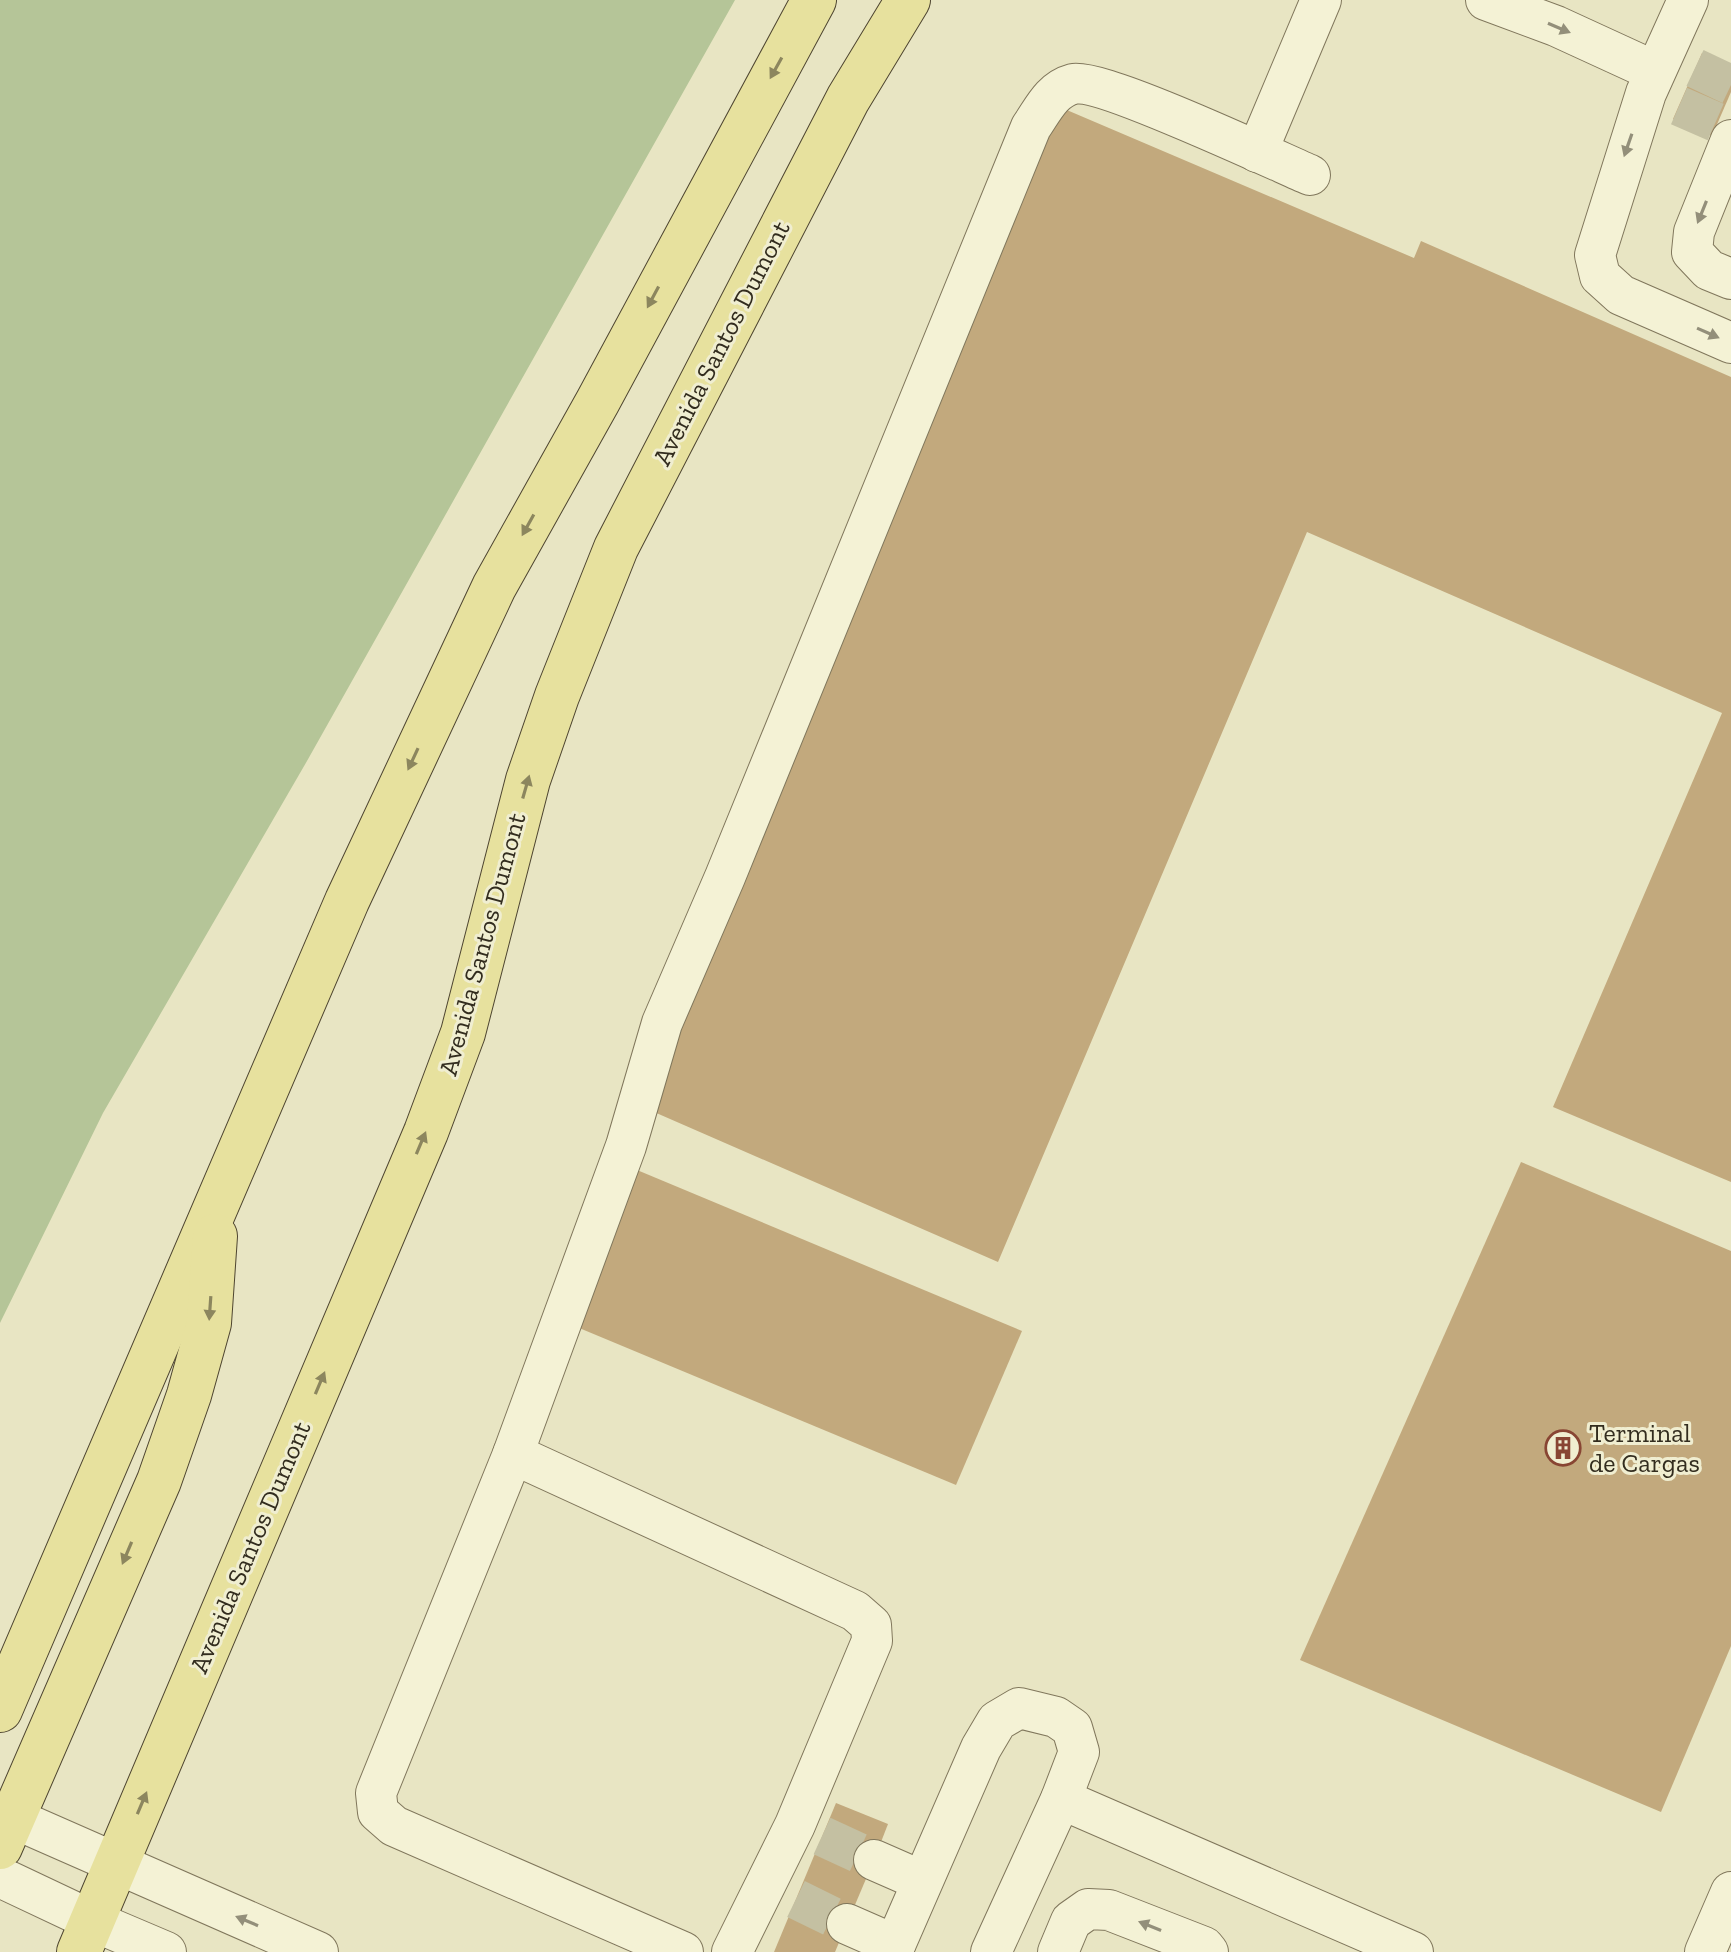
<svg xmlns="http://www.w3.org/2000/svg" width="1731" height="1952" font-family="'Zilla Slab',serif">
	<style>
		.green { fill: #b5c598 }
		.building { fill: #c2a97d }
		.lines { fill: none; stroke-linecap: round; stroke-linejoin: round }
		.minor-tunnel { stroke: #c4c0a2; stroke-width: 40; stroke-dasharray: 40 20; stroke-linecap: butt }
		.minor-casing { stroke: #80775c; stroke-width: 42 }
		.major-casing { stroke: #4e4530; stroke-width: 46 }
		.minor { stroke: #f4f2d5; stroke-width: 40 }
		.major { stroke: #e7e19e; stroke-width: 44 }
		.oneway { fill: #938f7a }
		.oneway2 { fill: #8c865e }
		.labels { text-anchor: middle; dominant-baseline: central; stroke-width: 6; stroke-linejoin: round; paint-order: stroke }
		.street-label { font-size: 26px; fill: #322c1e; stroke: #f0eed1 }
		.poi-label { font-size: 26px; fill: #322c1e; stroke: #f0eed1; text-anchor: start }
	</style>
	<rect width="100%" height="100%" fill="#e8e5c3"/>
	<path class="green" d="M0 0H735L307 761 103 1113 0 1323Z"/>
	<g class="building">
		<path d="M1702 53 1731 66V92L1712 136 1673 119Z"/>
		<path d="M1048 102 1414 258 1421 241 1731 377V1182L1553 1107 1722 713 1307 532 998 1262 638 1105Z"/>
		<path d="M1521 1162 1731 1251V1646L1661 1812 1300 1660Z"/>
		<path d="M637 1170 1022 1331 956 1485 572 1325Z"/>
		<path d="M836 1803 888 1824 874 1860 835 1952H774Z"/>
	</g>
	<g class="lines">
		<g class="minor-tunnel">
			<path d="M1695 68 1731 85"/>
			<path d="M1679 106 1718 123"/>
			<path d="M822 1836 874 1860"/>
			<path d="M796 1899 847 1924"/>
		</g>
		<defs>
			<g id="minor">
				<path d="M1486 0 1556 26 1654 71"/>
				<path d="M1688 0 1646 93 1595 255 1600 276 1621 295 1731 343"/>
				<path d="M1731 140 1694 232 1692 252 1709 270 1731 279"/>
				<path d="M1257 152 1321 0"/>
				<path d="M513 1454 855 1611 871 1625 872 1641 795 1825 732 1952"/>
				<path d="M1061 1799 1413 1952"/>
				<path d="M13 1818 318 1952"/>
				<path d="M874 1860 922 1881"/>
				<path d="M0 1877 93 1921 166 1952"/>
				<path d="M847 1924 895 1945"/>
				<path d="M683 1952 394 1826 378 1812 376 1793 513 1454 626 1146 662 1023 725 877 1031 127C1043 110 1051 90 1073 84 1101 78 1273 159 1310 175"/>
				<path d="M892 1952 981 1748 997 1721 1019 1708 1056 1717 1072 1728 1079 1752 1061 1799 991 1952"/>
				<path d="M1058 1952 1071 1921 1088 1909 1109 1910 1204 1947 1208 1952"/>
				<path d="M1705 1952 1731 1892"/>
			</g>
			<g id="major">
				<path d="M0 1710 347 901 494 587 598 401 814 0"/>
				<path d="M0 1847 159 1481 189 1395 209 1323 215 1236"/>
				<path d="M79 1952 426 1132 463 1033 528 780 557 696 616 548 848 99 908 0"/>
			</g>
		</defs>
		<use href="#minor" class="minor-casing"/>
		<use href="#major" class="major-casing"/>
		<use href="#minor" class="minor"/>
		<use href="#major" class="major"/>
	</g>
	<defs><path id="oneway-solid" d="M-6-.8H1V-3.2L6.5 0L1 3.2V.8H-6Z" transform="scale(2)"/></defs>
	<g class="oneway">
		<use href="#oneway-solid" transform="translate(1559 28) rotate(23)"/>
		<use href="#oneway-solid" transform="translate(1628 145) rotate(109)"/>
		<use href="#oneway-solid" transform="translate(1702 212) rotate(112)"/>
		<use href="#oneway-solid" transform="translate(1708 333) rotate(24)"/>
		<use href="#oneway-solid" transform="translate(247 1921) rotate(-157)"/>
		<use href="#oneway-solid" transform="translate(1150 1926) rotate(-158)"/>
	</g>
	<g class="oneway2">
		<use href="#oneway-solid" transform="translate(776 68) rotate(119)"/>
		<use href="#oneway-solid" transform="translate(653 297) rotate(118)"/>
		<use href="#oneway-solid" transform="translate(528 525) rotate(119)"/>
		<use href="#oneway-solid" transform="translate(413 759) rotate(115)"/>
		<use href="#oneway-solid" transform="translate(526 787) rotate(-74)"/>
		<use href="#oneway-solid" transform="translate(421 1143) rotate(-67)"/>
		<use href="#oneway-solid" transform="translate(210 1308) rotate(94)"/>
		<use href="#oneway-solid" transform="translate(320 1383) rotate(-67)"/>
		<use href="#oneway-solid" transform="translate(127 1553) rotate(113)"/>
		<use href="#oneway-solid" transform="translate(142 1803) rotate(-67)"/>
	</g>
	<defs>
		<symbol id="building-ring" viewBox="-11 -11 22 22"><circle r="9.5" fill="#f0eed1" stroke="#884533" stroke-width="1.5"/><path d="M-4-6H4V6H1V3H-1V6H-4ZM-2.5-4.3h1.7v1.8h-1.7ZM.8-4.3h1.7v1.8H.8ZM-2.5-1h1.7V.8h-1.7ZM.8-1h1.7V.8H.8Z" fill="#884533"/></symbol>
	</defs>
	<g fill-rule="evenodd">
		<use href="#building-ring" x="1543" y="1428" width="40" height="40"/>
	</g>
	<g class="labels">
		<g class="street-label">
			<text transform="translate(721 343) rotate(-63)">Avenida Santos Dumont</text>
			<text transform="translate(482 944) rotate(-75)">Avenida Santos Dumont</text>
			<text transform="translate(250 1547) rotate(-67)">Avenida Santos Dumont</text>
		</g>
		<g class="poi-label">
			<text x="1589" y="1433">Terminal<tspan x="1589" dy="30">de Cargas</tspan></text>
		</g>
	</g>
</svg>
